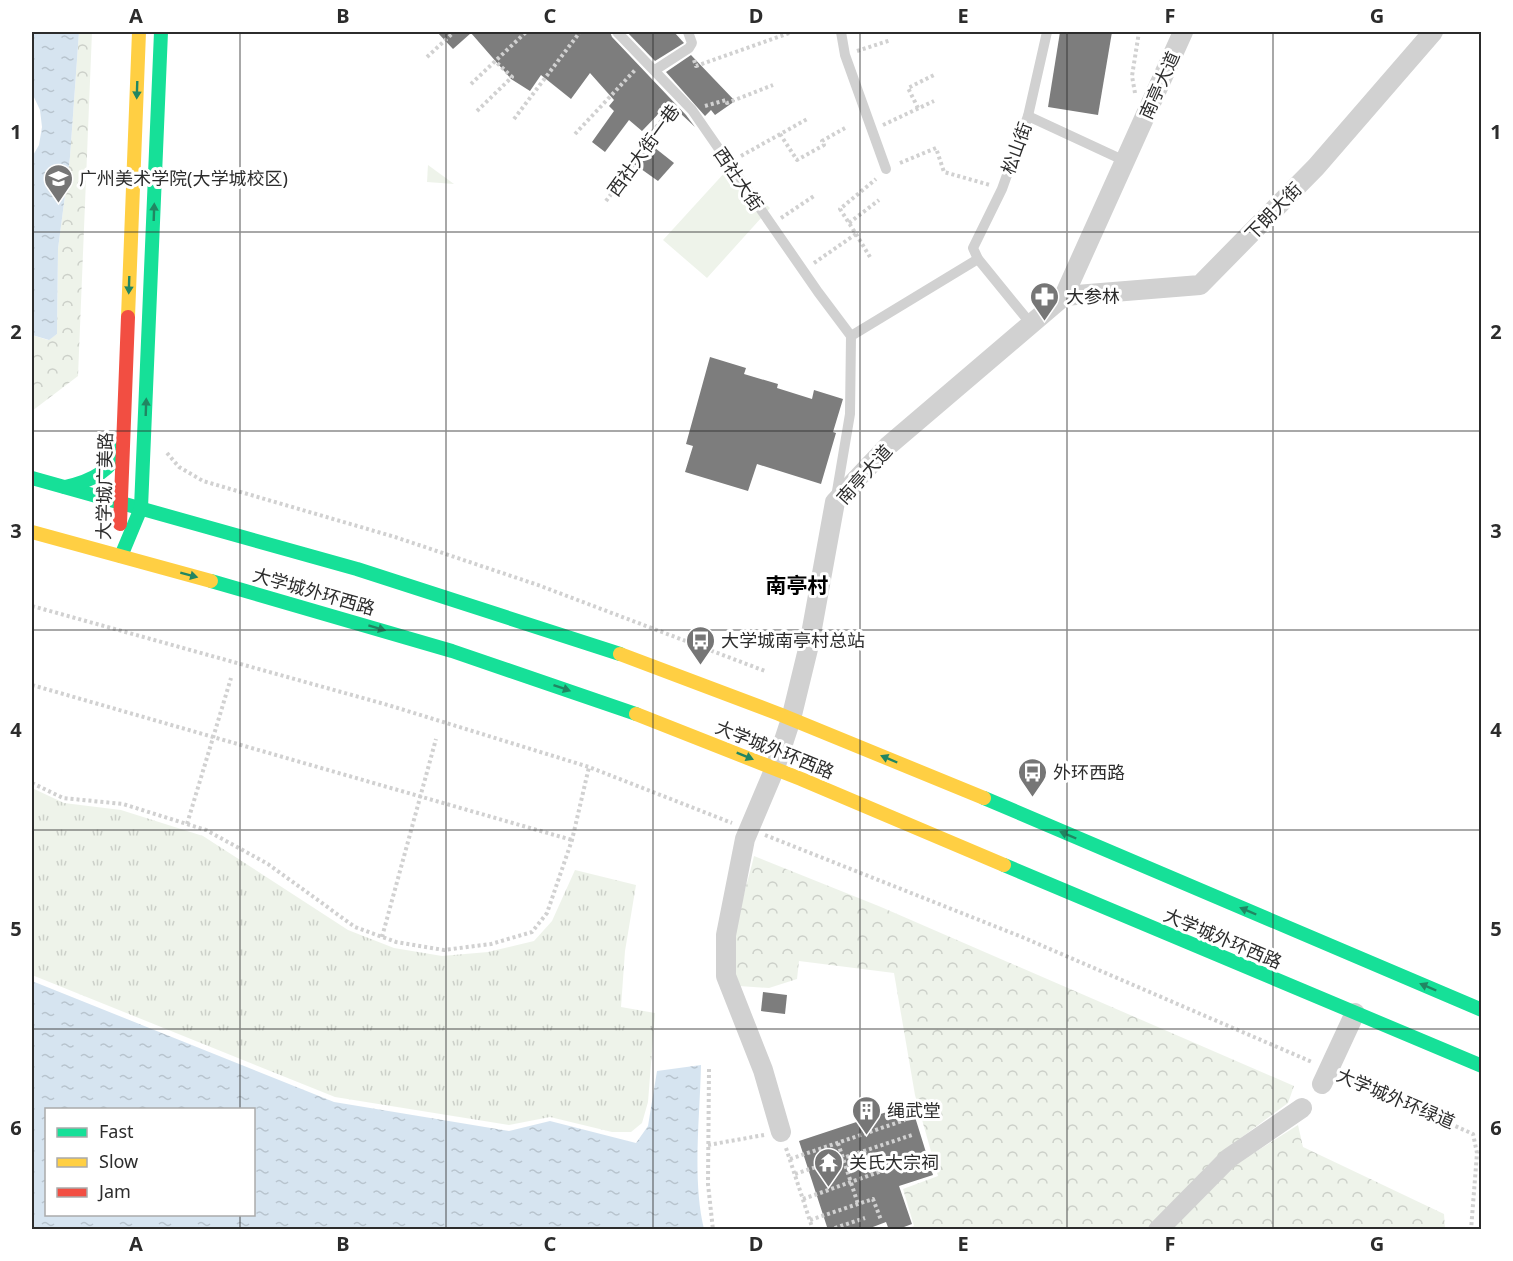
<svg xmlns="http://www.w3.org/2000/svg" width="1513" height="1261" font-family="'Noto Sans','Noto Sans SC',sans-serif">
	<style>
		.grass { fill: url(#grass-tufts) }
		.forest { fill: url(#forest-crowns) }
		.pitch { fill: #eef3ea }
		.water { fill: url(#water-ripples); fill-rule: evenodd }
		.building { fill: #7d7d7d }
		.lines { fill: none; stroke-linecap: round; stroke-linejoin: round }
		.path { stroke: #d1d1d1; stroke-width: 4; stroke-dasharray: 3 3; stroke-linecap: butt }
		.lane { stroke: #d1d1d1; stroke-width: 10 }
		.street { stroke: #d1d1d1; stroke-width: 20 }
		.fast { stroke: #16e098; stroke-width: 14 }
		.slow { stroke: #ffcf43; stroke-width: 14 }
		.jam { stroke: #f24e42; stroke-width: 14 }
		.oneway { fill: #218662 }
		.grid { fill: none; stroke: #2c2c2c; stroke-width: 1.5; stroke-opacity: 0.55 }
		.labels { text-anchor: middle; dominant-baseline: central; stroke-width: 6; stroke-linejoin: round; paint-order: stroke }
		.street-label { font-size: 18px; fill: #2c2c2c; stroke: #fff }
		.poi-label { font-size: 18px; fill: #2c2c2c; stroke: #fff; text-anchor: start }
		.quarter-label { font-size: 21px; font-weight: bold; fill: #000; stroke: #fff }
		.neatline { fill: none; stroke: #2c2c2c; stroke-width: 2 }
		.grid-label { font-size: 20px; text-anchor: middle; font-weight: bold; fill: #2c2c2c }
	</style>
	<defs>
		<pattern id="grass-tufts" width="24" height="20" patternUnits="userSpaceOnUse" patternTransform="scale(1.5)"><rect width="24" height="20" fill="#eef3ea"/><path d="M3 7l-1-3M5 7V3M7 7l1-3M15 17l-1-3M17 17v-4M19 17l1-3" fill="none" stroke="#ccd0c9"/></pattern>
		<pattern id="forest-crowns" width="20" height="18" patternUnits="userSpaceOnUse" patternTransform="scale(1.5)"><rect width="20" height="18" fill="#eef3ea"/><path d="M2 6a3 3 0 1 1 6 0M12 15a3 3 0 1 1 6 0" fill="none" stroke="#ccd0c9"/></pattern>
		<pattern id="water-ripples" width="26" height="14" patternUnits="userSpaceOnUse" patternTransform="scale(1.5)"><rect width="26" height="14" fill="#d6e4f0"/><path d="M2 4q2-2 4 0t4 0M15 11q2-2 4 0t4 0" fill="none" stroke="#b8c4ce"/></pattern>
	</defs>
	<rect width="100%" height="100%" fill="#fff"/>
	<g class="grass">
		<path d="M428 165 454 184 427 182Z"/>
		<path d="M32 788 64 803 121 810 203 836 348 930 394 948 442 956 488 952 534 941 552 921 575 870 636 885 625 951 621 1007 655 1013 648 1102 642 1123 631 1132H612L550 1117 509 1125 335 1097 32 975Z"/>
	</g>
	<g class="forest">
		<path d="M79 32H92L78 376 32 411V335L48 340 57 334 58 249 70 157Z"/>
		<path d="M754 856 881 907 1294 1086 1288 1103 1226 1149 1147 1229H906L914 1226 903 1189 938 1176 915 1095 894 973 799 961 797 979 769 988 739 986C723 952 746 891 754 856Z"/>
		<path d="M1298 1125 1303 1147 1444 1214 1445 1229 1169 1230 1233 1166Z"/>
	</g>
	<path class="pitch" d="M727 170 770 208 707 278 663 240Z"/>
	<g class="water">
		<path d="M32 32H79L70 157 58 249 57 334 49 340 32 335V157L39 145 42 127 40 110 32 93Z"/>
		<path d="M32 981 334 1102 509 1131 550 1121 636 1143 648 1126 657 1071 701 1065C700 1116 692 1180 704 1229H32ZM46 1110H254V1214H46Z"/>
	</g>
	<g class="building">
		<path d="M437 32H610L612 37 686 115 695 127 680 113 678 115 666 106 642 131 629 120 605 152 592 142 614 111 609 106 614 100 590 73 571 99 541 75 530 91 511 79 471 33 453 49Z"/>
		<path d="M627 32H674L684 43 655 61Z"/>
		<path d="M1060 32H1112L1098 115 1048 107Z"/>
		<path d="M691 55 735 101 715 115 711 110 705 116 666 72Z"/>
		<path d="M650 144 674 163 658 181 634 164Z"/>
		<path d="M710 357 746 368 744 374 778 384 777 388 812 399 814 390 843 399 833 432 836 433 821 484 757 464 748 491 685 472 693 446 686 444Z"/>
		<path d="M763 992 787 995 785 1014 761 1011Z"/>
		<path d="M911 1104 933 1175 899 1186 912 1224 896 1230H889L886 1222 865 1230H828L799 1141Z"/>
	</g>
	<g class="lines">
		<g class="path">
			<path d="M857 51 891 40"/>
			<path d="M427 57 454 32"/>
			<path d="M694 60 696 66 792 32"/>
			<path d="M471 84 526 32"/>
			<path d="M1135 93 1132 76 1139 32"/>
			<path d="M705 106 726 100 727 103 773 85"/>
			<path d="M918 108 908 88 934 75"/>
			<path d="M477 111 512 77 495 61"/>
			<path d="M514 119 580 32"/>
			<path d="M883 125 934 101"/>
			<path d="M575 134 636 69"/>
			<path d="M780 134 797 160 824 145 822 141 845 128"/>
			<path d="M741 156 809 118"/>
			<path d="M900 163 936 148 944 172 990 185"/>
			<path d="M606 201 641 154 643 143 672 108"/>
			<path d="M781 218 814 196"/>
			<path d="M849 223 879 200"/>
			<path d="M856 234 870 257"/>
			<path d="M814 263 856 234 840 209 876 179"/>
			<path d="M167 453 179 467 203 481 395 537 538 585 765 671"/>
			<path d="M32 606 388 705 589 767 732 823"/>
			<path d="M32 685 572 840"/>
			<path d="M32 783 63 798 123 804 206 830 268 864 355 927 396 942 444 950 491 944 532 932 547 913 572 840 589 767"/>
			<path d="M187 824 231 678"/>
			<path d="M765 835 1022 937 1312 1062"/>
			<path d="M382 937 436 739"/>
			<path d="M709 1069 708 1184 713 1230"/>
			<path d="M1346 1077 1473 1134 1477 1153 1471 1230"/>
			<path d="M838 1143 858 1204"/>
			<path d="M708 1145 764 1135"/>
			<path d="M786 1148 813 1230"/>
			<path d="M790 1159 905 1120"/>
			<path d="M795 1174 912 1135"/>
			<path d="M803 1199 916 1159"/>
			<path d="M810 1220 873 1199 881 1220"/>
			<path d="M829 1230 865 1218"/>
		</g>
		<g class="lane">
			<path d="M617 32 692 110 818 292 851 336"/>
			<path d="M841 32 845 55 886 169"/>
			<path d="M655 70 689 48 692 43 688 32"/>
			<path d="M1028 116 1125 161"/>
			<path d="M1031 324 978 259 973 248 1002 189 1028 116 1047 32"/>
			<path d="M851 336 978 259"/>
			<path d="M836 497 850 414 851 336"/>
		</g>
		<g class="street">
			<path d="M1064 296 1200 285 1316 167 1433 32"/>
			<path d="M1322 1084 1355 1013"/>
			<path d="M781 1132 763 1070 726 976V935L745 839 775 768 791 719 809 645 835 502 888 446 1064 296 1183 32"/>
			<path d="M1158 1230 1229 1158 1302 1108"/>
		</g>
		<g class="fast">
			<path d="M32 478 357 569 620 654"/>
			<path d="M65 487C92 481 112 471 122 445"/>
			<path d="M121 556 141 508 161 32"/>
			<path d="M211 581 452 651 636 714"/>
			<path d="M984 798 1482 1010"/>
			<path d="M1004 865 1482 1066"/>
		</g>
		<g class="slow">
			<path d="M128 317 139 32"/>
			<path d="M32 532 211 581"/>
			<path d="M620 654 779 714 984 798"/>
			<path d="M636 714 801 779 1004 865"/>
		</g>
		<path class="jam" d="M120 524 128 317"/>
	</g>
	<defs><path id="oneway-solid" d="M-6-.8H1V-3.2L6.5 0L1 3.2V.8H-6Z" transform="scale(1.5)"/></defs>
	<g class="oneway">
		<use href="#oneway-solid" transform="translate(137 90) rotate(92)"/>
		<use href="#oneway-solid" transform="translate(154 212) rotate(-88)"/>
		<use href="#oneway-solid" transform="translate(129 285) rotate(92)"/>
		<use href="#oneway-solid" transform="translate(146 407) rotate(-88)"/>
		<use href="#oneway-solid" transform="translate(189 575) rotate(15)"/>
		<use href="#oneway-solid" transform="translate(377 628) rotate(17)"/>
		<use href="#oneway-solid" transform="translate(562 688) rotate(19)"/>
		<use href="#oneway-solid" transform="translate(745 756) rotate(22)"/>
		<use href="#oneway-solid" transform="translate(889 759) rotate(-157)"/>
		<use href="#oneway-solid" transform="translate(1068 835) rotate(-157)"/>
		<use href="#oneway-solid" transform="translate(1248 911) rotate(-157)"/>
		<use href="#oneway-solid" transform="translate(1428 987) rotate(-157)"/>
	</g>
	<path class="grid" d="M240 32V1110M446 32V1230M653 32V1230M860 32V1230M1067 32V1230M1273 32V1230M32 232H1482M32 431H1482M32 630H1482M32 830H1482M32 1029H1482M240 1214V1230"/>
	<defs>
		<symbol id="university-pin" viewBox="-11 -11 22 30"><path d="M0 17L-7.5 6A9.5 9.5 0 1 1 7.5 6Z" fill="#767676" stroke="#fff"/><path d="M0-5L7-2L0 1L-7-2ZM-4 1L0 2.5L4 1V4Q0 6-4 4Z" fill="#fff"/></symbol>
		<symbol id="pharmacy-pin" viewBox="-11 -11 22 30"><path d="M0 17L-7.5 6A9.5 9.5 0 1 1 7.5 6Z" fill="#767676" stroke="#fff"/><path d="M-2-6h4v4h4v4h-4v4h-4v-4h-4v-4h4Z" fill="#fff"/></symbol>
		<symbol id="bus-pin" viewBox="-11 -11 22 30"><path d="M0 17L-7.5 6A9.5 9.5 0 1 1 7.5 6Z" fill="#767676" stroke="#fff"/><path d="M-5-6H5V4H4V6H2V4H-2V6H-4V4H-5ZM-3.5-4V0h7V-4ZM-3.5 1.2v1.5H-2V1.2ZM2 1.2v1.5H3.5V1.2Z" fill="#fff"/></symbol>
		<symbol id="building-pin" viewBox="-11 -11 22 30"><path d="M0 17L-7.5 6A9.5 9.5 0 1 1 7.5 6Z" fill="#767676" stroke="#fff"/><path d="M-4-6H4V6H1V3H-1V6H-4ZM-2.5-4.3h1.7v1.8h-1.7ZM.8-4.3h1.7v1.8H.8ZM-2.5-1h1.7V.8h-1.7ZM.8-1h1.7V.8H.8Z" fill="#fff"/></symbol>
		<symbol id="temple-pin" viewBox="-11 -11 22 30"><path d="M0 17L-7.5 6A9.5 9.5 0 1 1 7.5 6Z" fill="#767676" stroke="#fff"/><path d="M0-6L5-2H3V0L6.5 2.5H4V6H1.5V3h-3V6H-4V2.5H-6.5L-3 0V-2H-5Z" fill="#fff"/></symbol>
	</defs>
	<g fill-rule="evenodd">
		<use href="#university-pin" x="42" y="162" width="33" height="45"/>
		<use href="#pharmacy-pin" x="1028" y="280" width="33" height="45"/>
		<use href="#bus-pin" x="684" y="624" width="33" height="45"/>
		<use href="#bus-pin" x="1016" y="756" width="33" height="45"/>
		<use href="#building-pin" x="850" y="1094" width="33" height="45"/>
		<use href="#temple-pin" x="812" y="1146" width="33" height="45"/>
	</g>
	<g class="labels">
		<g class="street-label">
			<text transform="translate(1159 85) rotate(-66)">南亭大道</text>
			<text transform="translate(1016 148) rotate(-70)">松山街</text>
			<text transform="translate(643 150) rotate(-54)">西社大街一巷</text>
			<text transform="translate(739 179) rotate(56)">西社大街</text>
			<text transform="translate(1273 211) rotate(-46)">下朗大街</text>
			<text transform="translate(864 474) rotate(-48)">南亭大道</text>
			<text transform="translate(104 486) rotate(-89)">大学城广美路</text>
			<text transform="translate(314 591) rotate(16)">大学城外环西路</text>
			<text transform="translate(775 749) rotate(22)">大学城外环西路</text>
			<text transform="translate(1223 938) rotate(23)">大学城外环西路</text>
			<text transform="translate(1396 1098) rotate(23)">大学城外环绿道</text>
		</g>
		<g class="poi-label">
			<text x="79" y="178">广州美术学院(大学城校区)</text>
			<text x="1066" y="296">大参林</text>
			<text x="721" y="640">大学城南亭村总站</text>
			<text x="1053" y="772">外环西路</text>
			<text x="887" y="1110">绳武堂</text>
			<text x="849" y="1162">关氏大宗祠</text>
		</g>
		<g class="quarter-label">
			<text x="797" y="585">南亭村</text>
		</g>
	</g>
	<rect width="1513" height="1261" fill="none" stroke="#ffffff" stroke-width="66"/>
	<rect x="45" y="1108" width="210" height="108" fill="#ffffff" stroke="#ababab" stroke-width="1.5"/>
	<rect x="57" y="1128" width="30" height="9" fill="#16e098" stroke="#ababab" stroke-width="1.5"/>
	<text x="99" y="1138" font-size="18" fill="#2c2c2c">Fast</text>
	<rect x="57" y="1158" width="30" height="9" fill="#ffcf43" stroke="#ababab" stroke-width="1.5"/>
	<text x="99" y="1168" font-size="18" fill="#2c2c2c">Slow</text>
	<rect x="57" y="1188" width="30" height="9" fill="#f24e42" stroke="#ababab" stroke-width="1.5"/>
	<text x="99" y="1198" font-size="18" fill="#2c2c2c">Jam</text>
	<rect x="33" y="33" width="1447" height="1195" class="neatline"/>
	<g class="grid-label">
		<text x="136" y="23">A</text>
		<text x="343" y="23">B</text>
		<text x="550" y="23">C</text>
		<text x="756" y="23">D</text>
		<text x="963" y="23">E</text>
		<text x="1170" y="23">F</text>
		<text x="1377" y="23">G</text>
		<text x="16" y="139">1</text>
		<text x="1496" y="139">1</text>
		<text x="16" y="339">2</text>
		<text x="1496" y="339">2</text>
		<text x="16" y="538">3</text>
		<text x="1496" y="538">3</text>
		<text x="16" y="737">4</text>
		<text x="1496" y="737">4</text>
		<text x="16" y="936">5</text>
		<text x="1496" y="936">5</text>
		<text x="16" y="1135">6</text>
		<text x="1496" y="1135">6</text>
		<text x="136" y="1251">A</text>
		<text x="343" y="1251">B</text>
		<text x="550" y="1251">C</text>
		<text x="756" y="1251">D</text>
		<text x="963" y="1251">E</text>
		<text x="1170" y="1251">F</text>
		<text x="1377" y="1251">G</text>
	</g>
</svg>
